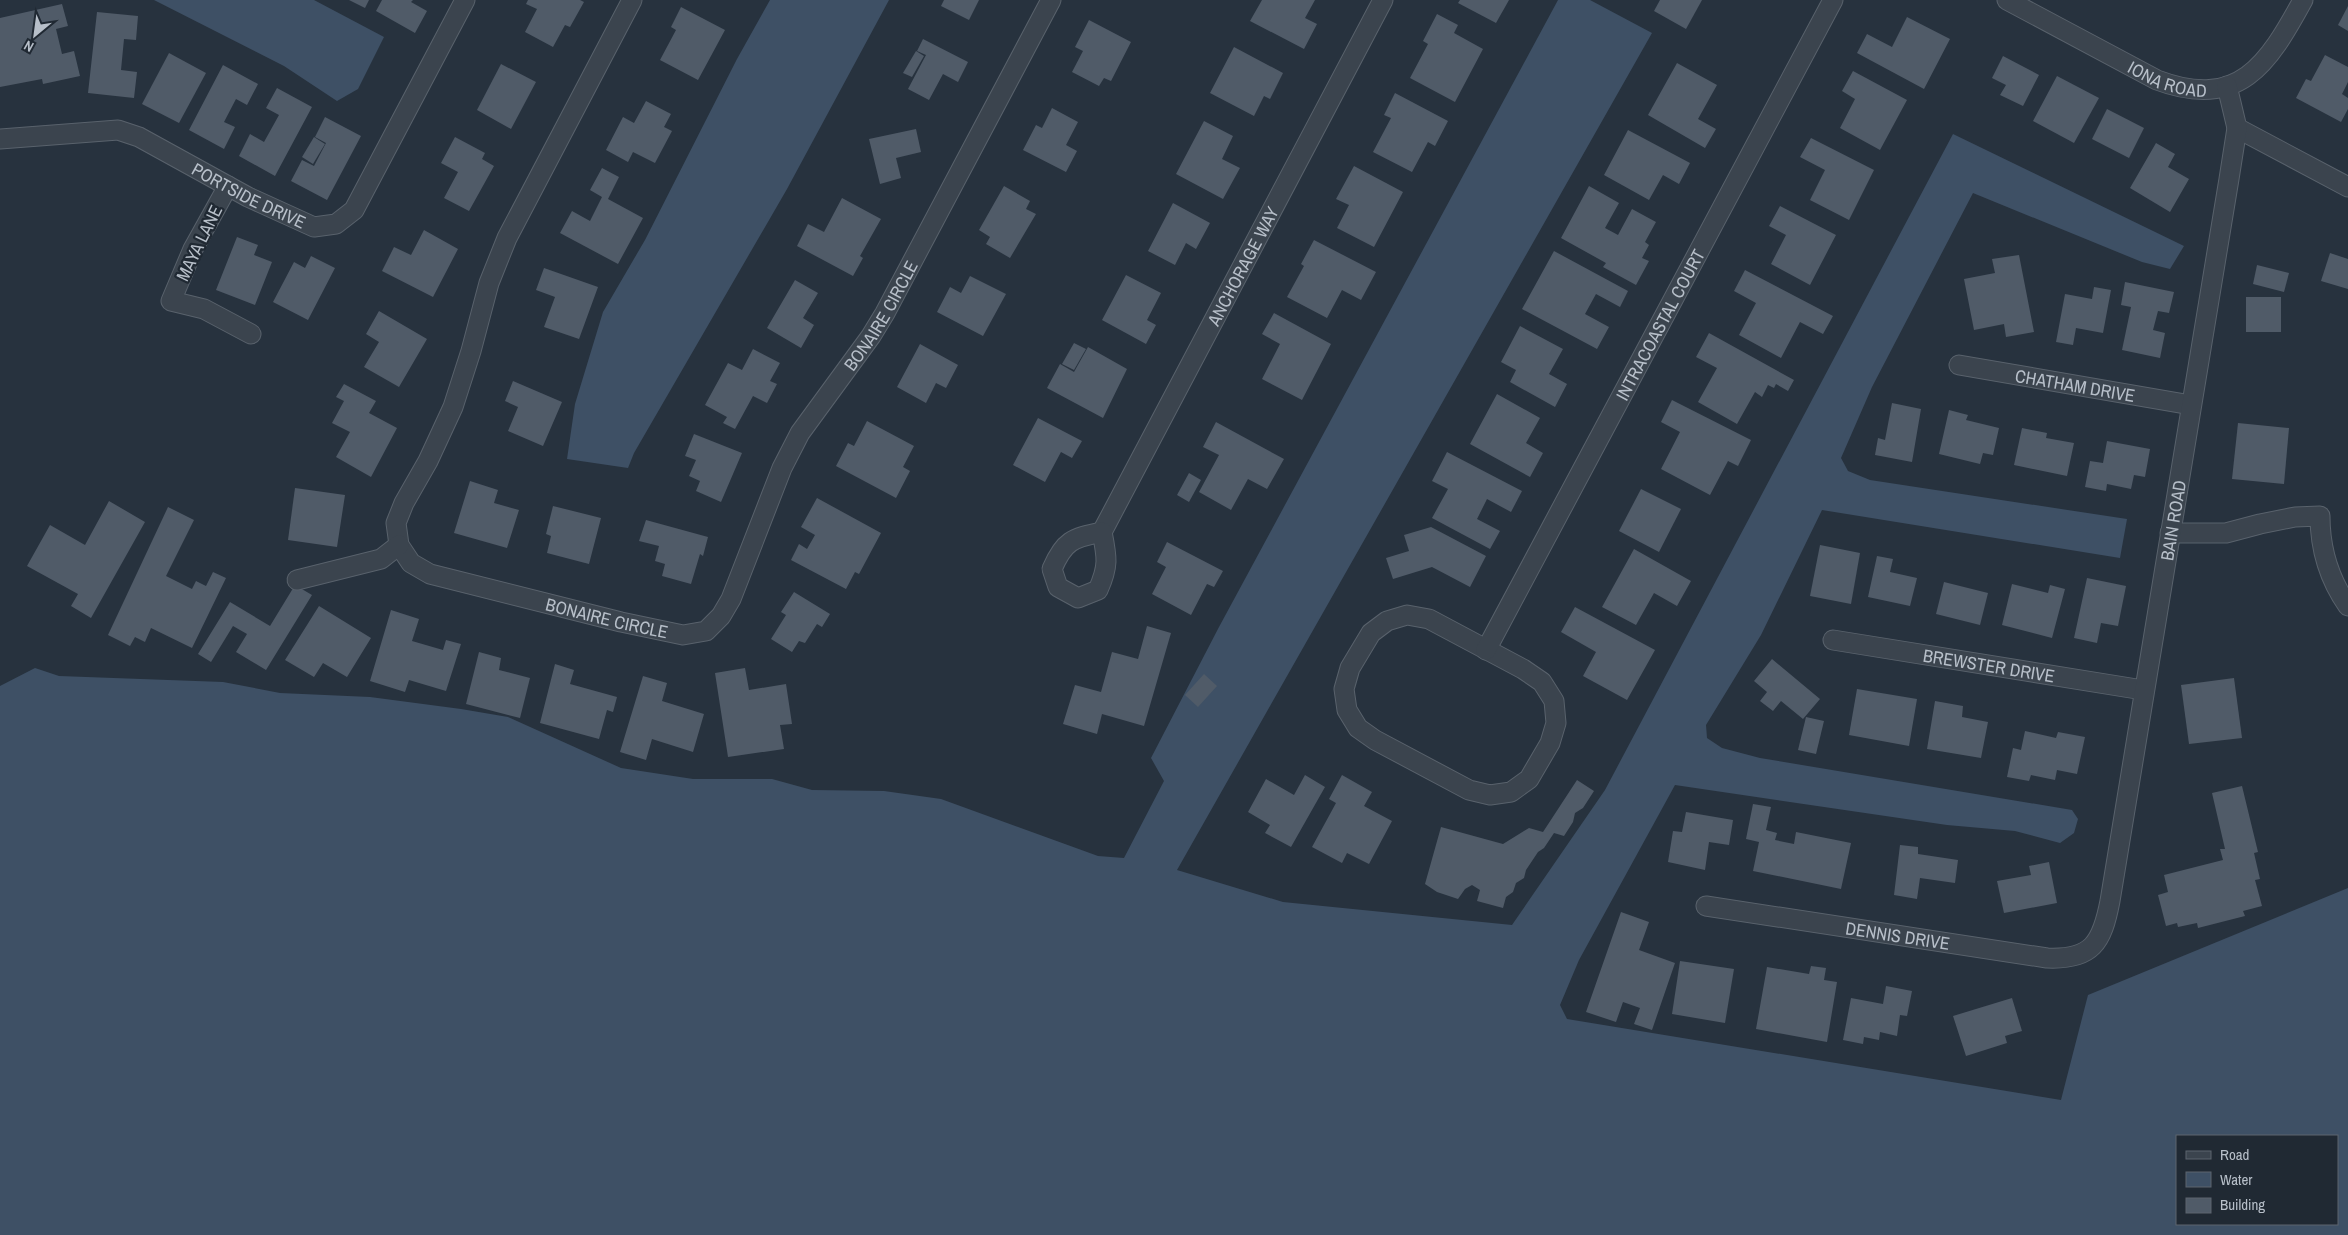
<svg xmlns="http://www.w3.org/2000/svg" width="2348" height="1235" font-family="'Archivo Narrow',sans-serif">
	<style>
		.water { fill: #3e5065; fill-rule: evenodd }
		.building { fill: #505b68 }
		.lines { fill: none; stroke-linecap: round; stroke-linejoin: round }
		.minor-casing { stroke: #59626c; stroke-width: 21 }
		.minor { stroke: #3b444e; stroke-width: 19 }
		.labels { text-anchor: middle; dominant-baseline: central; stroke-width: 4.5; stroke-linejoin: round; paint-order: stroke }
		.street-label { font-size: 18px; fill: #b7bfc9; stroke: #202933 }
	</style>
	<rect width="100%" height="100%" fill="#27323e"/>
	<g class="water">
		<path d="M154 0H314L384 37 358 89 337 101 284 66Z"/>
		<path d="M770 0H889L787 189 634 453 628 468 567 459 575 404 603 312 645 240 737 59Z"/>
		<path d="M1558 0H1590L1652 33 1177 870 1283 902 1512 925 1605 790 1953 134 2184 246 2170 269 2142 262 1973 193 1872 387 1841 458 1848 471 1870 480 2127 519 2120 558 1822 510 1761 635 1706 725 1707 738 1722 748 1760 758 2072 810 2078 819 2074 833 2060 843 2015 831 1947 825 1675 785 1579 960 1560 1005 1567 1019 2061 1100 2088 995 2348 888V1235H0V686L35 668 59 676 223 682 280 693 370 697 461 709 508 717 621 768 693 779H772L812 790 884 791 941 799 1098 856 1124 858 1164 781 1151 758 1219 627ZM2177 1136H2337V1224H2177Z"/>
	</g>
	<g class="building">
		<path d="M349 0H369L365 8Z"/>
		<path d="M382 0H413L411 2 427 11 415 33 376 11Z"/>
		<path d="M528 0H580L584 2 570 27 565 25 553 47 525 32 537 9 526 4Z"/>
		<path d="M944 0H979L969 20 941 6Z"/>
		<path d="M1262 0H1315L1305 18 1317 24 1304 49 1250 21Z"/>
		<path d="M1460 0H1509L1496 23 1458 3Z"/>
		<path d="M1660 0H1702L1686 29 1654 11Z"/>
		<path d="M62 4 68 26 56 29 62 54 74 51 80 76 43 84 42 79 0 87V18Z"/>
		<path d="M2348 6V31L2338 25Z"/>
		<path d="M681 7 725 30 698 80 660 60 676 30 671 27Z"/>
		<path d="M97 12 138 16 136 40 124 39 121 70 137 72 134 98 88 93Z"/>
		<path d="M1437 14 1458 25 1454 33 1483 49 1455 102 1410 78 1428 44 1423 41Z"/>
		<path d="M1907 17 1950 39 1924 89 1857 53 1867 34 1892 47Z"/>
		<path d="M1089 20 1131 42 1111 81 1104 78 1099 86 1072 72 1083 51 1075 47Z"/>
		<path d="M923 39 968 62 958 82 943 74 929 100 908 89 926 55 917 51Z"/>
		<path d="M1234 47 1283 73 1270 99 1264 96 1254 116 1210 93Z"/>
		<path d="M916 51 924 56 912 77 903 73Z"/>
		<path d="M169 53 206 73 179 123 142 104Z"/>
		<path d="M2325 55 2348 67V82L2342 94 2348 98V109L2341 122 2296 98 2306 79 2311 81Z"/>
		<path d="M2003 56 2039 75 2023 106 2000 95 2006 85 1992 78Z"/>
		<path d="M1677 63 1717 85 1698 119 1716 129 1705 148 1648 115Z"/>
		<path d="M501 64 536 82 511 129 477 110Z"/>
		<path d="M223 65 258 84 247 105 236 99 224 122 235 127 224 149 189 130Z"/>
		<path d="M1853 71 1907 100 1880 150 1840 128 1855 99 1842 91Z"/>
		<path d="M2057 76 2099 98 2074 143 2033 121Z"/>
		<path d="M277 88 312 107 275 176 239 156 250 134 264 142 279 115 266 108Z"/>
		<path d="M1395 93 1448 121 1435 146 1428 142 1412 172 1373 152 1391 118 1384 115Z"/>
		<path d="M646 101 671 114 664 127 672 131 655 163 633 152 628 162 606 150 623 117 634 123Z"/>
		<path d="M1052 108 1078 122 1066 145 1077 151 1066 172 1023 150 1036 125 1042 128Z"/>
		<path d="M2107 109 2144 128 2129 158 2092 139Z"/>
		<path d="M325 117 361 136 327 200 291 181 302 160 314 166 326 143 315 137Z"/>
		<path d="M1204 121 1233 136 1222 159 1240 168 1223 199 1176 174Z"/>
		<path d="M916 129 921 152 896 158 901 178 880 184 869 139Z"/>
		<path d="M1628 130 1690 163 1679 184 1663 175 1649 200 1604 175Z"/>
		<path d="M314 137 325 144 313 164 302 157Z"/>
		<path d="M455 137 485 153 482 159 494 166 469 211 444 198 458 172 441 163Z"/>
		<path d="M1811 138 1874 170 1849 220 1810 200 1825 170 1800 157Z"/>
		<path d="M2156 143 2175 154 2168 167 2189 179 2170 212 2130 188Z"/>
		<path d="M1354 166 1403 192 1374 247 1337 228 1349 205 1336 199Z"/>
		<path d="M602 168 619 177 608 199 643 218 618 264 560 233 572 211 590 221 602 197 590 190Z"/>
		<path d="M1004 186 1030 201 1026 209 1036 214 1010 258 986 244 990 237 979 230Z"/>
		<path d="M1589 186 1619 203 1605 228 1618 235 1632 209 1656 222 1645 242 1649 245 1642 258 1649 261 1636 285 1603 267 1606 263 1561 238Z"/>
		<path d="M842 198 881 219 860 256 863 258 853 276 797 246 808 224 824 232Z"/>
		<path d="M1173 203 1210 223 1196 249 1186 243 1175 265 1148 251Z"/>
		<path d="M1780 206 1836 235 1810 285 1771 264 1786 235 1769 226Z"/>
		<path d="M424 230 458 249 433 297 382 271 394 247 411 255Z"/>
		<path d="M237 237 258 245 254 255 272 262 255 305 216 290Z"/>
		<path d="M1314 240 1376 272 1361 300 1342 290 1327 318 1287 297 1304 266 1301 264Z"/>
		<path d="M1554 251 1628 291 1620 307 1596 294 1585 314 1609 327 1597 349 1522 309Z"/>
		<path d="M2330 253 2348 259V289L2321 281Z"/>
		<path d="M2019 255 2034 332 2006 337 2004 324 1974 330 1964 279 1995 273 1992 259Z"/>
		<path d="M311 256 335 268 308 320 273 302 294 262 305 268Z"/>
		<path d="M2257 265 2289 273 2284 292 2253 284Z"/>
		<path d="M544 268 598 287 579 339 544 327 555 297 536 290Z"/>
		<path d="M1745 270 1833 316 1823 334 1800 322 1781 358 1739 335 1756 303 1734 291Z"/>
		<path d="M1126 275 1161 293 1147 320 1156 325 1146 344 1102 320Z"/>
		<path d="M970 276 1006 294 983 336 937 312 950 287 961 293Z"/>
		<path d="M795 280 818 293 803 318 814 325 801 348 767 328Z"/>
		<path d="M2125 282 2174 292 2169 313 2158 311 2153 330 2165 333 2160 358 2122 350 2131 307 2121 305Z"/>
		<path d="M2094 287 2111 290 2103 333 2076 328 2073 345 2056 342 2065 294 2092 299Z"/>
		<rect x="2246" y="297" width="35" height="35"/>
		<path d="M379 311 427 339 399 387 364 367 379 342 366 334Z"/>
		<path d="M1274 313 1331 344 1302 400 1262 379 1280 344 1262 334Z"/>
		<path d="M1520 326 1563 349 1549 374 1567 384 1555 407 1510 382 1516 370 1501 362Z"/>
		<path d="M1709 333 1794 380 1788 391 1776 384 1774 388 1768 385 1762 397 1755 392 1737 424 1698 402 1717 368 1696 357Z"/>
		<path d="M1074 343 1086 349 1074 370 1062 364Z"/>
		<path d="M920 344 958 365 946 388 936 383 926 403 897 387Z"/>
		<path d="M1088 347 1127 369 1103 418 1047 388 1060 364 1074 372Z"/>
		<path d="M753 349 780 363 770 381 777 384 767 403 753 396 735 429 723 423 727 417 705 405 728 363 742 370Z"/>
		<path d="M513 381 562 402 543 446 508 431 518 407 505 401Z"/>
		<path d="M344 384 376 401 369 413 397 428 371 477 336 457 350 432 332 423 344 401 336 397Z"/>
		<path d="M1497 394 1540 418 1526 443 1543 453 1530 477 1470 444Z"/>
		<path d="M1672 400 1751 440 1738 466 1728 461 1710 495 1661 469 1680 432 1661 422Z"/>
		<path d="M1892 403 1921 409 1912 462 1875 455 1878 438 1885 440Z"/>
		<path d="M1949 410 1968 415 1966 420 1999 428 1993 455 1983 453 1980 464 1939 454Z"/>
		<path d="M1038 418 1082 441 1072 458 1061 452 1045 482 1013 465Z"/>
		<path d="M867 421 914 446 903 467 910 471 896 498 836 466 848 443 854 446Z"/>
		<path d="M1216 422 1284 459 1267 489 1248 479 1231 510 1199 492 1219 455 1203 447Z"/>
		<path d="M2238 423 2289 428 2284 484 2232 479Z"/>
		<path d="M2022 428 2047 433 2046 438 2074 443 2067 476 2014 465Z"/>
		<path d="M694 434 742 453 721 502 696 491 700 481 689 476 696 460 685 456Z"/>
		<path d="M2107 441 2150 449 2145 477 2134 475 2131 489 2107 484 2106 491 2085 487 2090 461 2103 463Z"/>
		<path d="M1447 452 1522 491 1511 512 1487 499 1477 519 1500 531 1490 549 1432 518 1448 489 1432 481Z"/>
		<path d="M1189 473 1201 480 1189 502 1177 495Z"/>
		<path d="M470 481 498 490 494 503 519 510 507 548 454 533Z"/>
		<path d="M295 488 345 495 337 547 288 540Z"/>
		<path d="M1641 489 1681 509 1659 552 1619 531Z"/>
		<path d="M817 498 881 533 859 574 855 572 846 589 791 560 799 544 807 549 815 535 801 527Z"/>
		<path d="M109 501 145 522 91 618 71 606 78 594 27 566 50 525 85 545Z"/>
		<path d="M553 506 601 518 589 564 547 553 551 536 546 534Z"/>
		<path d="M168 507 194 520 166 576 192 589 196 581 206 586 213 572 226 578 192 648 151 628 145 642 135 637 130 646 108 635Z"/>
		<path d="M646 520 708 537 703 556 700 554 691 584 662 576 665 564 655 561 659 546 639 541Z"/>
		<path d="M1431 527 1486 556 1470 587 1432 567 1393 579 1386 558 1409 551 1404 535Z"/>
		<path d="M1167 542 1223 571 1214 587 1207 584 1191 615 1152 594 1166 567 1157 562Z"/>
		<path d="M1820 545 1860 553 1851 604 1810 596Z"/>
		<path d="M1634 549 1691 581 1677 606 1654 593 1636 625 1602 607Z"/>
		<path d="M1877 556 1893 559 1890 572 1917 578 1910 606 1868 597Z"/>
		<path d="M2087 578 2126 586 2118 626 2101 623 2097 643 2074 638Z"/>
		<path d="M1944 582 1988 593 1980 625 1936 614Z"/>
		<path d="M2012 584 2048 593 2050 585 2065 589 2052 638 2002 625Z"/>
		<path d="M295 585 312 595 266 670 236 652 247 634 233 626 211 662 198 654 230 602 270 626Z"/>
		<path d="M794 592 830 614 822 627 817 624 805 643 799 641 792 652 771 639 786 615 781 612Z"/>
		<path d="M319 606 371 638 347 677 323 663 314 677 285 660Z"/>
		<path d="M1575 607 1655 650 1627 700 1583 676 1596 652 1561 632Z"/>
		<path d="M391 610 419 619 412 641 443 650 446 640 461 644 446 691 409 680 405 692 370 681Z"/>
		<path d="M1147 626 1171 633 1144 726 1102 714 1097 734 1063 724 1075 685 1101 692 1112 652 1138 659Z"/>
		<path d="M479 652 501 658 499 670 530 678 520 718 466 704Z"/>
		<path d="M1772 659 1820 699 1803 719 1781 701 1773 711 1760 701 1767 692 1754 681Z"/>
		<path d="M555 664 574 670 570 684 617 697 613 712 607 710 599 739 540 723Z"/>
		<path d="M745 668 749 690 786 684 792 724 780 725 784 749 728 757 715 673Z"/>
		<path d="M1204 674 1217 686 1198 707 1185 695Z"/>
		<path d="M643 676 667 683 662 701 704 714 693 752 652 739 646 760 620 752Z"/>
		<path d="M2234 678 2242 738 2189 744 2181 685Z"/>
		<path d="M1857 689 1917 699 1909 746 1849 735Z"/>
		<path d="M1935 701 1963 706 1962 717 1988 722 1981 758 1927 749Z"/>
		<path d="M1806 717 1824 721 1816 754 1798 750Z"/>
		<path d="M2025 731 2056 738 2058 732 2085 737 2077 774 2057 770 2055 780 2031 775 2029 781 2007 777 2013 748 2021 750Z"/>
		<path d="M1305 775 1325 787 1291 847 1265 833 1270 825 1248 812 1266 779 1294 795Z"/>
		<path d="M1342 775 1372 792 1364 806 1392 821 1369 864 1347 853 1342 863 1312 847 1336 803 1329 799Z"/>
		<path d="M1577 780 1594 791 1583 808 1575 813 1573 822 1564 836 1554 833 1544 848 1538 852 1526 870 1524 878 1516 883 1513 892 1506 897 1503 908 1477 901 1480 890 1472 885 1465 889 1458 899 1437 892 1425 884 1441 827 1503 844 1529 828 1543 832Z"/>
		<path d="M2242 786 2258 852 2254 853 2260 879 2255 880 2262 906 2243 911 2245 916 2198 928 2197 923 2178 927 2177 923 2166 926 2158 895 2168 892 2164 875 2223 860 2220 849H2225L2212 793Z"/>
		<path d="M1753 804 1771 807 1766 830 1777 833 1775 840 1794 844 1796 832 1851 843 1841 889 1753 871 1759 842 1746 839Z"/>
		<path d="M1686 812 1733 820 1729 845 1709 842 1705 870 1668 862 1673 831 1682 832Z"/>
		<path d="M1900 845 1918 847V854L1958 860 1955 883 1920 878 1917 899 1894 895Z"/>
		<path d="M2049 862 2057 903 2004 913 1997 881 2031 875 2029 866Z"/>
		<path d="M1621 912 1649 922 1639 950 1675 963 1652 1030 1634 1024 1640 1008 1623 1002 1616 1022 1586 1012Z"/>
		<path d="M1680 961 1734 969 1725 1023 1672 1014Z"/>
		<path d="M1811 966 1826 968 1824 980 1837 982 1827 1042 1756 1029 1767 967 1809 974Z"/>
		<path d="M1886 986 1912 991 1907 1016 1900 1015 1897 1036 1880 1032 1879 1040 1864 1037 1863 1044 1843 1040 1851 998 1883 1004Z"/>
		<path d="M2012 998 2022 1031 2005 1036 2007 1043 1966 1056 1953 1016Z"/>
	</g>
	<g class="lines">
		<defs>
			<g id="minor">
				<path id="s1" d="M632 0 507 238 489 283 471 351 453 407 428 461 404 503 396 523 399 545 411 563 430 574 621 622 683 635 706 631 721 616 731 599 782 468 800 433 871 336 885 313 1051 0"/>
				<path id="s2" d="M2007 0 2157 80C2239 111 2268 64 2303 0"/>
				<path d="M2237 128 2348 187"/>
				<path id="s3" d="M0 139 118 130 139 137 248 197 314 227 336 224 354 210 465 0"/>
				<path d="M228 186 193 249 171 301 204 309 251 334"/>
				<path id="s4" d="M1959 365 2191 405"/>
				<path id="s5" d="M1102 532 1383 0"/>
				<path d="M1102 532C1107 557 1109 566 1098 590L1078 598 1058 587 1052 569C1064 541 1072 538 1102 532Z"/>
				<path d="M2170 533H2226L2260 524 2295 517 2320 516C2320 549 2329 579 2348 606"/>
				<path d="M297 580 381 559 399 545"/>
				<path d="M1407 615 1429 619 1523 669 1542 682 1554 701 1556 723 1550 743 1529 779 1511 792 1490 795 1469 790 1375 740 1358 728 1347 710 1344 689 1350 668 1371 633 1387 621Z"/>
				<path id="s6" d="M1833 640 2143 690"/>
				<path id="s7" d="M1486 650 1833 0"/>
				<path id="s8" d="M1706 906 2047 958C2092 960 2102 943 2110 901L2229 179 2237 128 2227 86"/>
			</g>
		</defs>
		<use href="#minor" class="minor-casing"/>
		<use href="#minor" class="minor"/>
	</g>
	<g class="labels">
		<g class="street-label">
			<text stroke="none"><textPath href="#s2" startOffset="180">IONA ROAD</textPath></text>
			<text stroke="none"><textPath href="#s3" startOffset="265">PORTSIDE DRIVE</textPath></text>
			<text transform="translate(199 243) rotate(-64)">MAYA LANE</text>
			<text stroke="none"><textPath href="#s5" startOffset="301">ANCHORAGE WAY</textPath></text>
			<text stroke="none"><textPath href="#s1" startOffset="1289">BONAIRE CIRCLE</textPath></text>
			<text stroke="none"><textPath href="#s7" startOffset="369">INTRACOASTAL COURT</textPath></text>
			<text stroke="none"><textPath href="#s4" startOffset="118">CHATHAM DRIVE</textPath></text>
			<text stroke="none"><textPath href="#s8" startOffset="828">BAIN ROAD</textPath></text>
			<text stroke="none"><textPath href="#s1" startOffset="824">BONAIRE CIRCLE</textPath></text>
			<text stroke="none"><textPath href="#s6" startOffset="158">BREWSTER DRIVE</textPath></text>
			<text stroke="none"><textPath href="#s8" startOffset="194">DENNIS DRIVE</textPath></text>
		</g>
	</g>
	<rect x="2176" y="1135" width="162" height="90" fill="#202933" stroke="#5c656f"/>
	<rect x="2186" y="1151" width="25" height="8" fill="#3b444e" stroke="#5c656f"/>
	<text x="2220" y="1160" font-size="15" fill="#b7bfc9">Road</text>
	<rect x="2186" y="1172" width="25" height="15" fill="#3e5065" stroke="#5c656f"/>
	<text x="2220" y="1185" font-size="15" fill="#b7bfc9">Water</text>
	<rect x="2186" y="1198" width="25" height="15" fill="#505b68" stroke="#5c656f"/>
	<text x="2220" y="1210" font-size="15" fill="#b7bfc9">Building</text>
	<g transform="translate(35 35) rotate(209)" stroke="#202933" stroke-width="4" paint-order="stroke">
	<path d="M0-4L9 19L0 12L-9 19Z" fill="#b7bfc9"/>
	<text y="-8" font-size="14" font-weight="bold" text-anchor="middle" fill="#b7bfc9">N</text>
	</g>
</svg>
